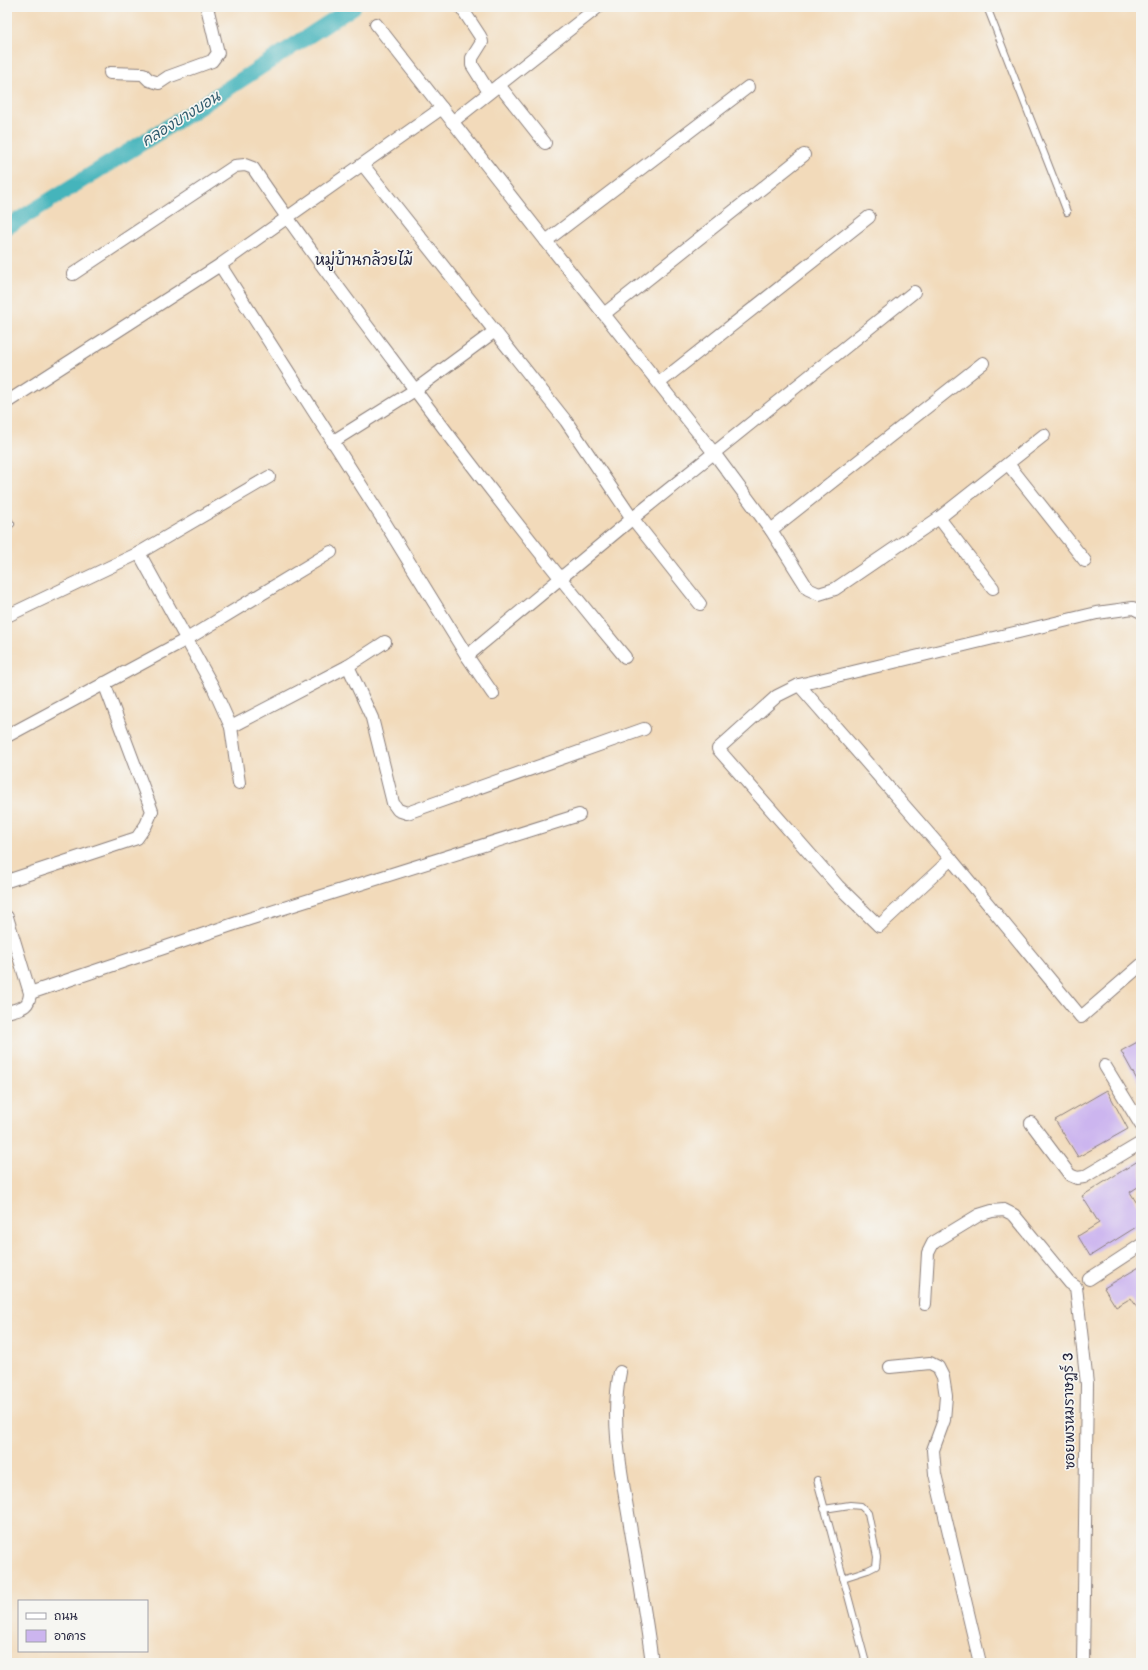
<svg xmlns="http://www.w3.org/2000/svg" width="1148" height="1670" font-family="'Balsamiq Sans','Playpen Sans Thai',sans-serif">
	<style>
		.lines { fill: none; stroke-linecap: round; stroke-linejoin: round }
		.canal { stroke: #44b4bb; stroke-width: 16 }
		.building { fill: #ccb5ef }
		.lane-casing { stroke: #8a7e7a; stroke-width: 8 }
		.street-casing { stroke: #8a7e7a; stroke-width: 14 }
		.lane { stroke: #fff; stroke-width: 6 }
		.street { stroke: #fff; stroke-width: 12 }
		.labels { text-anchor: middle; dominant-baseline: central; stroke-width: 3.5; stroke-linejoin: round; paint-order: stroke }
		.street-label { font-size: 14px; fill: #22223b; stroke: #f6f6f2 }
		.water-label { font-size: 15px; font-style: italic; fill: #305c6e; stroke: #f6f6f2 }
		.neighbourhood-label { font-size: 15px; fill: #22223b; stroke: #f6f6f2 }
	</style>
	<rect width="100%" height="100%" fill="#f6f6f2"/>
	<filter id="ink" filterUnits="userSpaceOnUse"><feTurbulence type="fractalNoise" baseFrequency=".025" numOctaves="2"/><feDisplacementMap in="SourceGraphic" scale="8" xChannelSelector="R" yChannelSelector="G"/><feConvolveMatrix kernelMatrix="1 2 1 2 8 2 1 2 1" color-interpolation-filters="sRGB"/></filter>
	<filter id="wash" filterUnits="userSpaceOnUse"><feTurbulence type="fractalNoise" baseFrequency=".012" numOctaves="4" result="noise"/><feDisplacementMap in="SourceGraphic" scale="16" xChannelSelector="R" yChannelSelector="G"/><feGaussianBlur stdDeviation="0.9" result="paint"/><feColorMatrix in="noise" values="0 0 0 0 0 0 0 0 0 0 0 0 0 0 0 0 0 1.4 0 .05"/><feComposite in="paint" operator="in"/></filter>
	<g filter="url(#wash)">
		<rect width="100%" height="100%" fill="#f2daba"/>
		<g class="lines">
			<path class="canal" d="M7 227 190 113 353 7"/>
		</g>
		<g id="blocks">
			<g class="building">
				<path d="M1141 1040V1087L1121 1051Z"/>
				<path d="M1107 1090 1128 1129 1078 1157 1055 1120Z"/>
				<path d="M1141 1159V1185L1130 1192 1141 1210V1224L1090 1256 1078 1236 1099 1223 1082 1196Z"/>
				<path d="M1141 1266V1314L1131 1298 1116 1307 1104 1288Z"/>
			</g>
		</g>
	</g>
	<g filter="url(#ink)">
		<use href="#blocks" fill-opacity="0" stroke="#8a7e7a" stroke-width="1"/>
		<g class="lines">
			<defs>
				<g id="lane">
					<path d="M987 7 1067 212"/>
					<path d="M7 518 11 524"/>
					<path d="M817 1480 866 1663"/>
					<path d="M824 1509 850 1505 861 1506 868 1513 877 1557 876 1566 868 1570 843 1578"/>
				</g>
				<g id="street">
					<path d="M461 7 480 36 482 42 472 58V65L489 92"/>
					<path d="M376 24 546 241 714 453 771 530 808 589 819 594 835 589 939 518 1044 435"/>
					<path d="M110 73 143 74 149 80 159 83 168 77 212 61 218 53 207 7"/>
					<path d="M499 85 545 143"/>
					<path d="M452 122 598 7"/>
					<path d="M363 165 566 421 629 514 700 604"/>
					<path d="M546 241 748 87"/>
					<path d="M220 265 382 518 467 656 493 694"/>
					<path d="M73 274 235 166 245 165 253 168C298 235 346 298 395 363 469 463 545 561 625 657"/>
					<path d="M604 314 804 155"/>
					<path d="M659 383 869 217"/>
					<path d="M7 402 220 265 442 108"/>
					<path d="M332 442 415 390 495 331"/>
					<path d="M1008 464 1085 561"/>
					<path d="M939 518 993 588"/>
					<path d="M771 530 983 363"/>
					<path d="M139 553 213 687 231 727 239 783"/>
					<path d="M1141 612 1133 608 1097 613 799 685 777 696 718 749 838 886 879 926 951 859 1081 1017 1141 965"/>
					<path d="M7 616 139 553 269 477"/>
					<path d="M467 656 633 518 914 292"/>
					<path d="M348 666 372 718 393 803 398 810 407 813 644 729"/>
					<path d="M799 685 951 859"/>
					<path d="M231 727 348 666 385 642"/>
					<path d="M7 736 187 639 331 552"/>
					<path d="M7 881 137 838 146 825 152 811 104 683"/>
					<path d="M7 917 30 993C29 1009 20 1008 7 1012"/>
					<path d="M30 993 249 919 579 815"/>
					<path d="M1105 1066 1141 1125"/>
					<path d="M1031 1123 1070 1175 1077 1178 1084 1177 1141 1143"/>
					<path d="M1089 1279 1141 1245"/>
					<path d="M925 1304 928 1253 933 1243 979 1215 992 1211 1004 1210 1014 1215 1070 1283 1076 1287 1087 1384 1083 1663"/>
					<path d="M890 1367 930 1363 938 1367 943 1377 946 1396 944 1420 933 1450 935 1474 980 1663"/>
					<path d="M620 1372C610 1420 621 1472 629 1519 637 1567 646 1615 652 1663"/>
				</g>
			</defs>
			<use href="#lane" class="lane-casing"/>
			<use href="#street" class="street-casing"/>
			<use href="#lane" class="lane"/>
			<use href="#street" class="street"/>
		</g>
	</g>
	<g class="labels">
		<g class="street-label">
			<text transform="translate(1069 1411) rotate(-91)">ซอยพรหมราษฎร์ 3</text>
		</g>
		<g class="water-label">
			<text transform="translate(181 119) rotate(-32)">คลองบางบอน</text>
		</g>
		<g class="neighbourhood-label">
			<text x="364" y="260">หมู่บ้านกล้วยไม้</text>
		</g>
	</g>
	<rect width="1148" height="1670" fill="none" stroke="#f6f6f2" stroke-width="24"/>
	<rect x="18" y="1600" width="130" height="52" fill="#f6f6f2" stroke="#a1a1a9"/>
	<rect x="26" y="1613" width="20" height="6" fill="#ffffff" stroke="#a1a1a9"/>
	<text x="54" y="1620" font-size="12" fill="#22223b">ถนน</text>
	<rect x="26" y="1630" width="20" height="12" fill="#ccb5ef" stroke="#a1a1a9"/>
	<text x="54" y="1640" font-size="12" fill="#22223b">อาคาร</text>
</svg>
